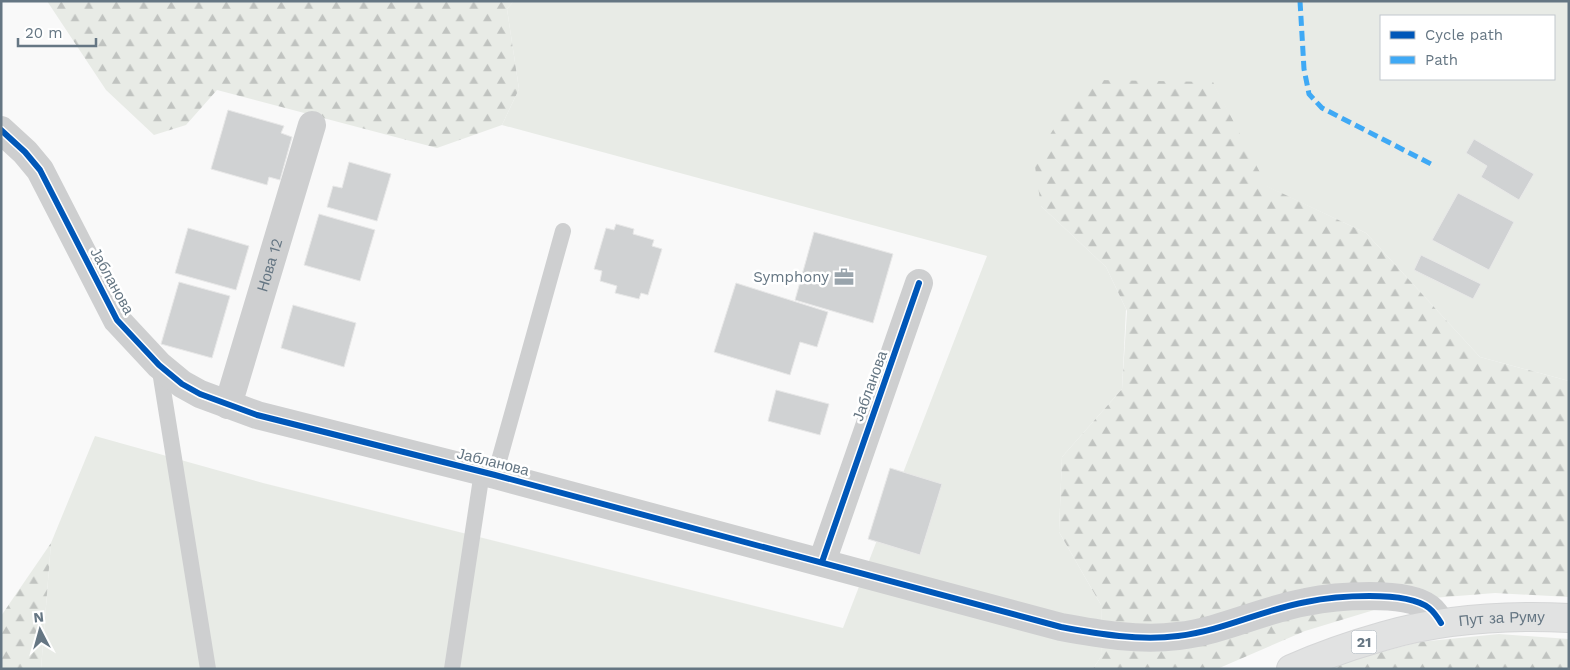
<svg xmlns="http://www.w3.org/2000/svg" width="1570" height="670" font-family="'Work Sans',sans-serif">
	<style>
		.green { fill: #e8ebe6; fill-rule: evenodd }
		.forest { fill: url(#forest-firs) }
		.building { fill: #d0d2d3; stroke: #e8e8e8 }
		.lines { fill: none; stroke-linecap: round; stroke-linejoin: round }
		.primary-casing { stroke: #d5d6d7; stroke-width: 30 }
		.service { stroke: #cecfd0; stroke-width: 16 }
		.minor { stroke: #cecfd0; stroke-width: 28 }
		.primary { stroke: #e1e2e2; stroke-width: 28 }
		.quiet { stroke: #3fa9f5; stroke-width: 5; stroke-dasharray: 10 5; stroke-linecap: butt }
		.cycleway-casing { stroke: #fff; stroke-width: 9 }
		.cycleway { stroke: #0057b8; stroke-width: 6 }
		.labels { text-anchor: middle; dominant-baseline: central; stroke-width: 5; stroke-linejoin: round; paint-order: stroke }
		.shield { fill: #fff; stroke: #939fa8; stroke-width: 1 }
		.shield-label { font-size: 14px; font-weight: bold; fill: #657683 }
		.street-label { font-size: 15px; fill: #657683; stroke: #fff }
		.poi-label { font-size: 15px; fill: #657683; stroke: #fff; text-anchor: end }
	</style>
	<defs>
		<pattern id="forest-firs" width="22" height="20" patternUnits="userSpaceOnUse" patternTransform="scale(1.25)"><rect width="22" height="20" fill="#e8ebe6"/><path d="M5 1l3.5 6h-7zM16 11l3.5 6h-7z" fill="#c0c3c0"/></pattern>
	</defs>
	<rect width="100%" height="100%" fill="#f9f9f9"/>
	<path class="green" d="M514 1H1569V381L1480 357 1366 233 1266 186 1213 83 1041 206 1106 267 1126 309 1122 389 1062 457 1059 532 1101 605 1102 655 1093 669H41L51 543 95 436 263 483 843 628 987 256 502 125 519 89 507 9ZM1381 16H1554V79H1381Z"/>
	<g class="forest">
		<path d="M47 1H514L507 9 519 89 502 125 437 148 217 90 186 125 154 135 106 90Z"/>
		<path d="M1096 80 1213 82 1267 186 1366 233 1480 357 1569 381V597L1495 593 1407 600 1305 631 1217 669H1093L1102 655 1101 605 1059 532 1062 457 1122 389 1127 311 1106 267 1041 206 1034 160 1075 95Z"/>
		<path d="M51 543 41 669H1V616Z"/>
		<path d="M1499 634 1569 639V669H1317L1419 642Z"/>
	</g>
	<g class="building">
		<path d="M228 110 284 126 281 133 292 137 280 180 269 177 267 185 211 169Z"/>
		<path d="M1474 139 1534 174 1519 200 1481 177 1487 166 1466 153Z"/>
		<path d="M349 162 391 174 377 221 327 207 333 186 342 188Z"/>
		<path d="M1458 193 1514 222 1489 270 1432 240Z"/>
		<path d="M319 214 375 230 360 281 304 265Z"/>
		<path d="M616 224 634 229 633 234 654 240 652 246 662 249 648 295 641 293 639 299 615 293 617 286 600 281 602 271 594 269 606 228 614 230Z"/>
		<path d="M188 228 249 246 236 290 175 273Z"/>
		<path d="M814 232 893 254 873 323 795 300Z"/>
		<path d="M1421 255 1481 284 1473 299 1414 270Z"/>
		<path d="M179 282 230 296 212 358 161 344Z"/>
		<path d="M736 283 828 312 817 347 800 342 790 375 714 352Z"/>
		<path d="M293 305 356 323 344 367 281 348Z"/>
		<path d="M776 390 829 404 820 435 768 421Z"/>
		<path d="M890 468 942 484 920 555 868 539Z"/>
	</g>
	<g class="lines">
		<defs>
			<g id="primary">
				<path id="s2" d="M1291 669C1321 656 1352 645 1384 636 1443 619 1508 615 1569 618"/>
			</g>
		</defs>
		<use href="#primary" class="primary-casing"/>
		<g class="service">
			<path d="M159 365 208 669"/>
			<path d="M495 475 563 231"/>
			<path d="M452 669 482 472"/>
		</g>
		<g class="minor">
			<path d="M1 130 25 152 40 170 117 320 159 365 182 384 200 394 257 415 495 475 1061 627C1099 634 1139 641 1178 636 1222 631 1262 610 1306 602 1334 596 1406 590 1429 608 1434 612 1438 618 1441 623"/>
			<path id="s1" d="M228 405 312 125"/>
			<path d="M822 562 919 283"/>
		</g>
		<use href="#primary" class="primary"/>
		<path class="quiet" d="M1300 1 1304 69 1309 94 1322 108 1433 165"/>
		<defs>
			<g id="cycleway">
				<path d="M1 130 25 152 40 170 117 320 159 365 182 384 200 394 257 415 495 475 1061 627C1099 634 1139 641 1178 636 1222 631 1262 610 1306 602 1334 596 1406 590 1429 608 1434 612 1438 618 1441 623"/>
				<path d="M822 562 919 283"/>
			</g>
		</defs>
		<use href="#cycleway" class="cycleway-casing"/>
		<use href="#cycleway" class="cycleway"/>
	</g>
	<defs>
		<symbol id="office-bare" viewBox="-9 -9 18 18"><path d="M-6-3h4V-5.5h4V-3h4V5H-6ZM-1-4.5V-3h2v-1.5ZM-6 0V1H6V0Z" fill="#99a4ac" stroke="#fff" stroke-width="2.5" paint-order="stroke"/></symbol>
	</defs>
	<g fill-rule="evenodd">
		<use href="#office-bare" x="830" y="263" width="28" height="28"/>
	</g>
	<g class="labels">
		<rect class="shield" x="1351.5" y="630.5" width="25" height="23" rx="4"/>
		<g class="shield-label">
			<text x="1364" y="642">21</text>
		</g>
		<g class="street-label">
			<text stroke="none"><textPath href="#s1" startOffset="146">Нова 12</textPath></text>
			<text transform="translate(112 281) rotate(61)">Јабланова</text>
			<text transform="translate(870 386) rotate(-70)">Јабланова</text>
			<text transform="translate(493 462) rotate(14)">Јабланова</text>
			<text stroke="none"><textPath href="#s2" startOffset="218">Пут за Руму</textPath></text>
		</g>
		<g class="poi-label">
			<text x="829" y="277">Symphony</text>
		</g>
	</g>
	<rect width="1570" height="670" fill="none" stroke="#657683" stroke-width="5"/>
	<rect x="1380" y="15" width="175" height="65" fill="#ffffff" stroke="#c1c8cd"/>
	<rect x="1390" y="31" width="25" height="8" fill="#0057b8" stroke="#c1c8cd"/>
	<text x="1425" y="40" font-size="15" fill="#657683">Cycle path</text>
	<rect x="1390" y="56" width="25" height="8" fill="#3fa9f5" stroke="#c1c8cd"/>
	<text x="1425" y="65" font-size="15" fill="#657683">Path</text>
	<g transform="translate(40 630) rotate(354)" stroke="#ffffff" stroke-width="4" paint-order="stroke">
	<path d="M0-4L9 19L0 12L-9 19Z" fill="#657683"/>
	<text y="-8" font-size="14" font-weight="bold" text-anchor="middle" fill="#657683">N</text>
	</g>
	<path d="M18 38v8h78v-8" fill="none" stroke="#657683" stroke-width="2.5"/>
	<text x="25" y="38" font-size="15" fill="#657683" stroke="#ffffff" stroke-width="4" paint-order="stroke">20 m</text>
</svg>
